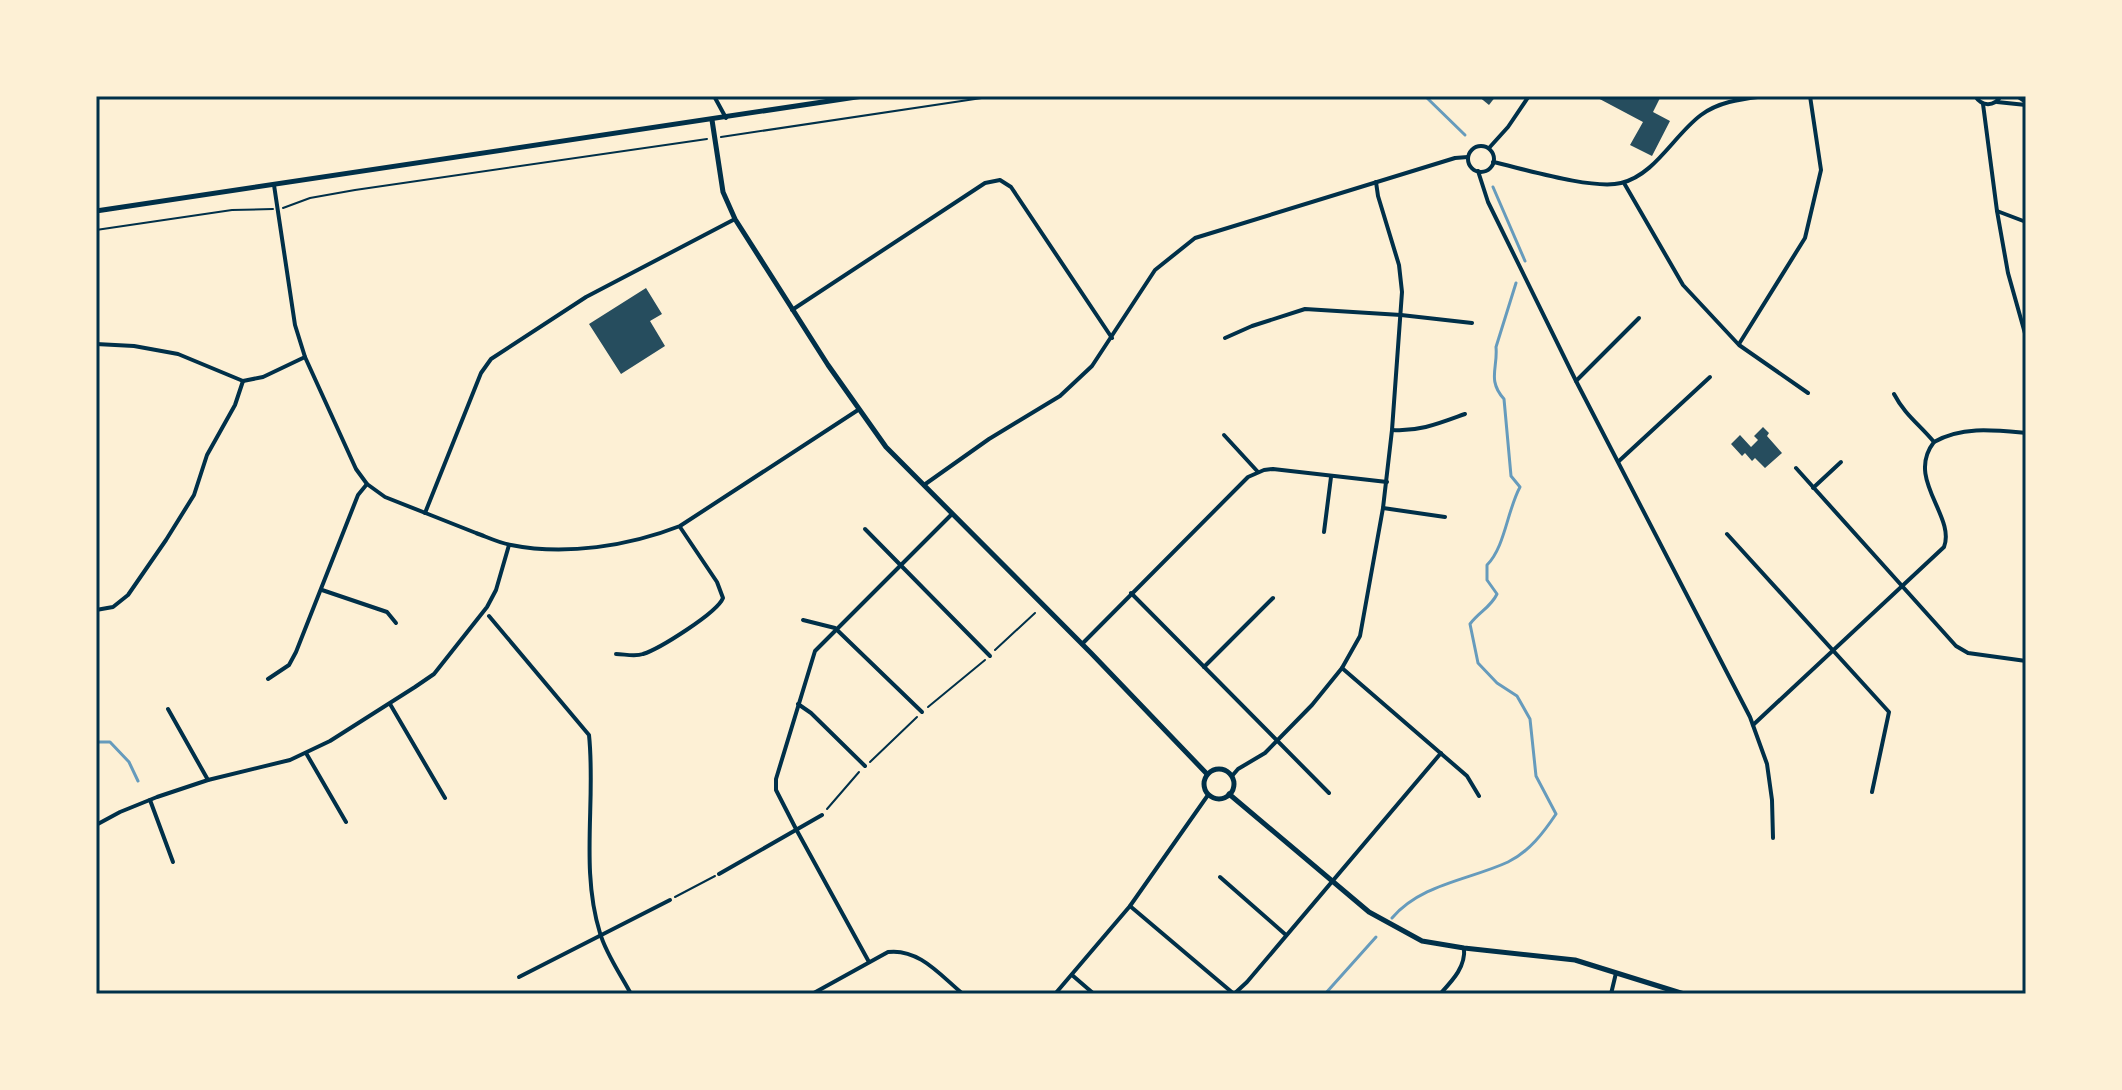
<svg xmlns="http://www.w3.org/2000/svg" width="2122" height="1090" font-family="Inter,sans-serif">
	<style>
		.lines { fill: none; stroke-linecap: round; stroke-linejoin: round }
		.stream { stroke: #669bbc; stroke-width: 3 }
		.building { fill: #264d5e }
		.path { stroke: #003049; stroke-width: 2 }
		.minor { stroke: #003049; stroke-width: 4 }
		.tertiary { stroke: #003049; stroke-width: 5 }
		.secondary { stroke: #003049; stroke-width: 5 }
		.neatline { fill: none; stroke: #003049; stroke-width: 3 }
	</style>
	<rect width="100%" height="100%" fill="#fdf0d5"/>
	<g class="lines">
		<g class="stream">
			<path d="M1425 96 1465 135"/>
			<path d="M1493 187 1525 261"/>
			<path d="M96 742H110L129 762 138 781"/>
			<path d="M1392 918C1421 884 1469 880 1508 862 1529 852 1544 832 1556 814L1536 776 1530 719 1517 696 1497 683 1478 663 1470 624C1479 612 1491 607 1497 594L1487 580V565C1505 547 1507 511 1520 487L1511 476 1504 399C1487 380 1498 368 1496 347L1516 283"/>
			<path d="M1325 994 1376 937"/>
		</g>
	</g>
	<g class="building">
		<path d="M1478 96H1496L1489 105Z"/>
		<path d="M1594 96H1661L1653 112 1670 121 1652 156 1630 145 1643 122Z"/>
		<path d="M646 288 662 314 650 321 665 346 621 374 589 324Z"/>
		<path d="M1763 427 1769 433 1767 436 1782 453 1765 468 1755 458 1752 461 1745 453 1742 456 1731 444 1740 435 1751 447 1758 440 1754 436Z"/>
	</g>
	<g class="lines">
		<g class="path">
			<path d="M721 137 995 96"/>
			<path d="M283 208 310 198 355 190 707 139"/>
			<path d="M96 230 232 210 273 209"/>
			<path d="M995 650 1035 613"/>
			<path d="M928 707 985 660"/>
			<path d="M870 762 917 717"/>
			<path d="M827 809 859 772"/>
			<path d="M675 897 715 876"/>
		</g>
		<g class="minor">
			<path d="M714 96 726 118"/>
			<path d="M1975 96C1982 107 1994 107 2001 96"/>
			<path d="M2017 96 2026 102"/>
			<path d="M1997 102 2026 105"/>
			<path d="M1983 104 1997 211 2008 273 2026 337"/>
			<circle cx="1481" cy="159" r="13"/>
			<path d="M1489 148 1508 127 1529 96"/>
			<path d="M1493 162C1524 169 1593 190 1621 183 1655 175 1674 135 1701 115 1720 101 1743 99 1765 96"/>
			<path d="M1478 171 1488 202 1576 381 1750 717 1767 764 1772 800 1773 838"/>
			<path d="M1624 183 1683 285 1739 345 1808 393"/>
			<path d="M274 185 295 325 305 357"/>
			<path d="M1997 211 2026 222"/>
			<path d="M792 310 985 183 1000 180 1011 187 1112 338"/>
			<path d="M1225 338 1252 326 1305 309 1401 315 1472 323"/>
			<path d="M96 344 134 346 178 354 243 381 263 377 305 357 356 469 367 484 385 497C415 509 446 521 476 533 487 537 499 543 511 545 565 556 629 546 680 526L858 410"/>
			<path d="M1739 344 1805 238 1821 170 1810 96"/>
			<path d="M1576 381 1639 318"/>
			<path d="M1392 430C1419 432 1440 423 1465 414"/>
			<path d="M1224 435 1258 472"/>
			<path d="M1934 442C1962 426 1994 430 2026 433"/>
			<path d="M1619 461 1710 377"/>
			<path d="M1796 468 1956 646 1968 653 2026 661"/>
			<path d="M924 485 989 439 1060 396 1092 366 1155 270 1195 238 1455 158 1468 157"/>
			<path d="M1813 488 1841 462"/>
			<path d="M1383 508 1445 517"/>
			<path d="M425 513 481 373 491 359 586 297 735 219"/>
			<path d="M865 529 990 656"/>
			<path d="M1324 532 1331 477"/>
			<path d="M1727 534 1889 712 1872 792"/>
			<path d="M322 590 387 612 396 623"/>
			<path d="M1131 593 1329 793"/>
			<path d="M96 610 113 607 128 595 166 540 194 495 207 455 235 405 243 381"/>
			<path d="M489 616 589 735C596 800 580 869 600 933 606 954 621 975 631 994"/>
			<path d="M803 620 835 628 922 712"/>
			<path d="M1082 644 1248 477 1264 470 1273 469 1387 482"/>
			<path d="M616 654C624 654 635 657 643 654 659 649 717 613 723 598L717 582 680 527"/>
			<path d="M1204 667 1273 598"/>
			<path d="M1342 668 1467 776 1479 796"/>
			<path d="M268 679 289 665 296 652 358 495 367 484"/>
			<path d="M390 704 445 798"/>
			<path d="M798 704 811 713 865 766"/>
			<path d="M168 709 208 780"/>
			<path d="M1753 725 1944 547C1956 516 1905 479 1934 442 1919 424 1905 415 1894 394"/>
			<path d="M306 753 346 822"/>
			<path d="M1232 776 1238 769 1265 753 1312 705 1342 668 1360 636 1383 508 1392 430 1402 292 1399 265 1378 196 1376 182"/>
			<path d="M150 800 173 862"/>
			<path d="M96 825 120 812 157 797 208 780 290 760 330 741 415 687 434 674 487 607 496 590 509 545"/>
			<path d="M719 874 822 815"/>
			<path d="M1220 877 1286 935"/>
			<path d="M1130 906 1234 994 1247 982 1441 753"/>
			<path d="M869 962 796 829 776 790V779L815 651 952 514"/>
			<path d="M1072 975 1094 994"/>
			<path d="M519 977 670 900"/>
			<path d="M812 994 888 952C919 948 941 976 963 994"/>
			<path d="M1055 994 1130 906 1208 795"/>
			<path d="M1440 994C1452 981 1466 967 1464 948"/>
			<path d="M1611 994 1616 973"/>
		</g>
		<g class="tertiary">
			<path d="M712 120 723 192 735 219 828 365 886 447 1091 653 1207 774"/>
			<circle cx="1219" cy="784" r="15"/>
			<path d="M1229 794 1369 912 1422 941 1464 948 1575 960 1684 994"/>
		</g>
		<path class="secondary" d="M96 211 863 96"/>
	</g>
	<rect width="2122" height="1090" fill="none" stroke="#fdf0d5" stroke-width="196"/>
	<rect x="98" y="98" width="1926" height="894" class="neatline"/>
</svg>
